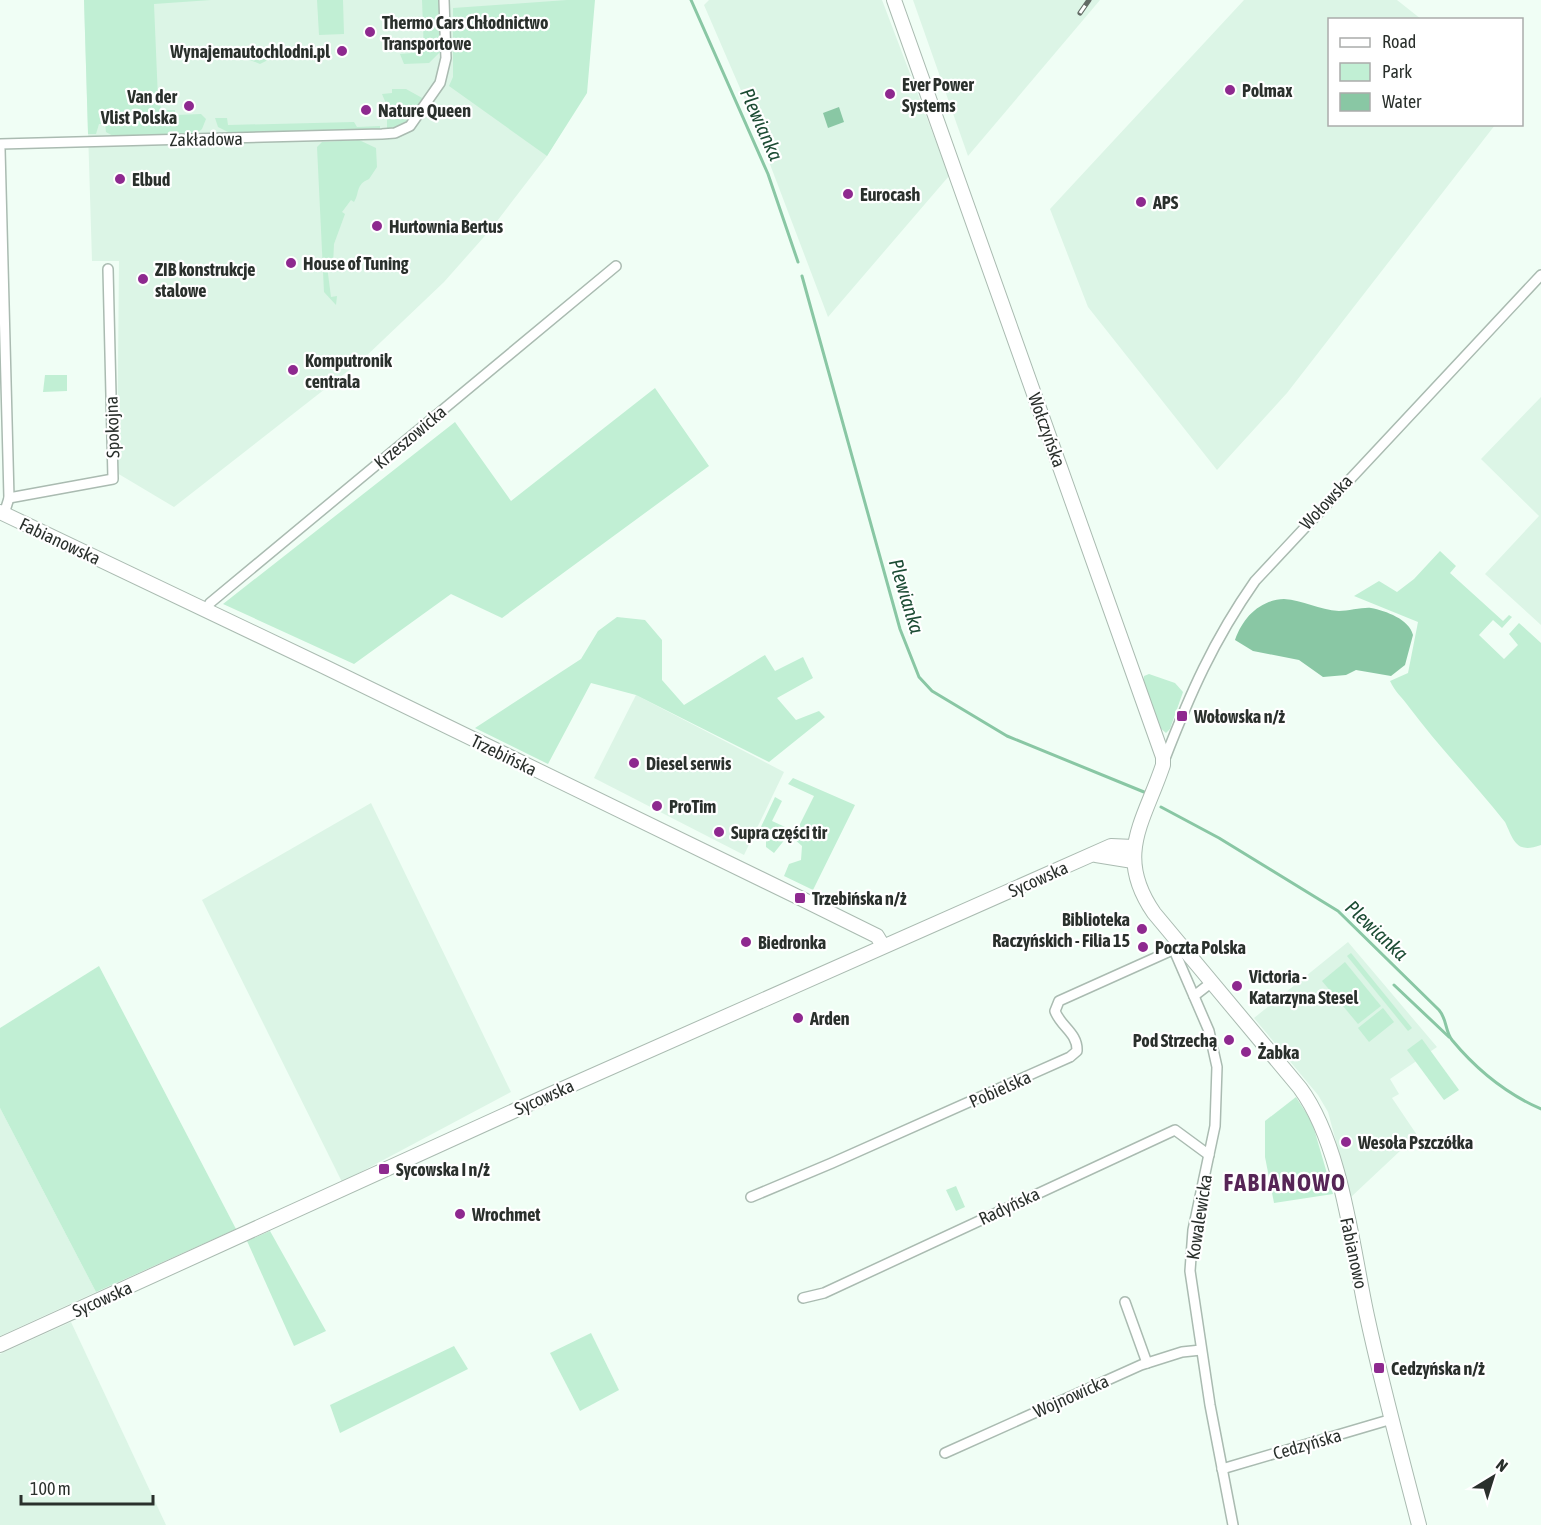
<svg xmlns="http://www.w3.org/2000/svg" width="1541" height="1525" font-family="'Asap Condensed',sans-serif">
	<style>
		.built { fill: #dcf5e6 }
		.green { fill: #c1efd4 }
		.water { fill: #89c7a4 }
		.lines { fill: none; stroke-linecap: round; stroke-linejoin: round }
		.stream { stroke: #89c7a4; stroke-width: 3 }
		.street-casing { stroke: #aabbb1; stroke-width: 12 }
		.secondary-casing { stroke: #aabbb1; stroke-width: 16 }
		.street { stroke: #fff; stroke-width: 9 }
		.secondary { stroke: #fff; stroke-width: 14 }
		.rail-casing { stroke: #626b65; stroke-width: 5 }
		.rail { stroke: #fff; stroke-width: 3; stroke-dasharray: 9; stroke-linecap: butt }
		.poi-dot { fill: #8e298f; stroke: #fff; stroke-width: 2 }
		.labels { text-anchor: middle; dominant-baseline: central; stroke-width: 4.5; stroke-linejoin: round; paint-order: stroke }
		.poi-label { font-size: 18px; font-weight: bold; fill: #2a302c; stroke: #fff; text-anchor: start }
		.street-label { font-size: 18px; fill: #2a302c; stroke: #fff }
		.water-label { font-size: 20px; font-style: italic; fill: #1c4c34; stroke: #fff }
		.district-label { font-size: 24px; font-weight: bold; letter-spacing: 1.5px; fill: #562556; stroke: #fff }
	</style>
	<rect width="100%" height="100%" fill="#f0fef5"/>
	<g class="built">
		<path d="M84 0H579L570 118 547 156 491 229 444 282 362 360 174 507 117 473 119 261H92Z"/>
		<path d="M709 0H882L949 176 828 317 749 109 704 5Z"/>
		<path d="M913 0H1100L968 156Z"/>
		<path d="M1244 0H1397L1421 19 1330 20V124L1495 125 1287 393 1217 470 1088 307 1050 209Z"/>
		<path d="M1541 397V625L1485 574 1539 516 1481 459Z"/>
		<path d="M636 695 784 772 744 855 594 778Z"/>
		<path d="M371 803 511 1092 342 1182 202 900Z"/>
		<path d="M1348 942 1437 1047 1390 1079 1399 1094 1392 1098 1417 1135 1351 1197 1328 1112 1318 1095 1254 1018Z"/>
		<path d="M0 1108 96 1292 0 1336Z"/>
		<path d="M71 1322 166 1525H0V1354Z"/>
	</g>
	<g class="green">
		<path d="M84 0H211L154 4 158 99H160L161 110H175V115L201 114 206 119 202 129 195 135 113 136 106 132 105 124H99L96 134H88Z"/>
		<path d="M317 0H343L344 34 319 35Z"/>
		<path d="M422 0H439L440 52 429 63 404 64 400 54 424 52Z"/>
		<path d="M567 0H595L587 93 547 156 449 86 453 77V8Z"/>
		<path d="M271 49 266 61 260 64 250 60V55L258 54V50Z"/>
		<path d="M392 89H406L424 99 404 124 387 129V106L382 94 392 93Z"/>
		<path d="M215 118H227L228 125 354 122 357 127 380 126V129L230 133 218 127Z"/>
		<path d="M359 140 376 148 377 167 369 179C355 185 360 193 354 202L351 200 342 212 345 214 334 244 333 265 327 266 331 297 337 296 336 305 324 292 317 147 322 142Z"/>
		<path d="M45 375H67V391L43 392Z"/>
		<path d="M655 388 709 466 502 618 451 594 354 664 223 604 455 422 511 501Z"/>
		<path d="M1440 551 1456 566 1450 573 1503 621 1509 615 1512 617 1502 628 1493 620 1479 635 1504 659 1518 645 1509 634 1519 623 1541 643V845C1516 854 1514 841 1505 822 1474 783 1439 747 1409 707 1402 697 1395 692 1390 681L1408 673 1418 622 1354 596 1379 581 1397 592 1414 579Z"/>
		<path d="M617 617 645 620 662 640V680L684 705 765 655 775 671 803 657 813 678 777 698 796 720 819 711 825 717 769 762 636 695 591 683 548 764 475 728 581 659 598 631Z"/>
		<path d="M1149 674 1175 683 1183 692 1170 729 1166 733 1159 727 1143 682 1144 676Z"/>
		<path d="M793 778 855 805 813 890 784 876 789 864 801 860 802 846 793 838H786L774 853 766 847V836L759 831 775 797 782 801 772 821 796 832 814 796 788 784Z"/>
		<path d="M1351 953 1412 1028 1408 1031 1347 956Z"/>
		<path d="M1345 962 1381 1006 1358 1024 1322 981Z"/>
		<path d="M99 966 236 1229 96 1292 0 1108V1028Z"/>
		<path d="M1383 1008 1394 1022 1369 1042 1358 1028Z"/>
		<path d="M1422 1039 1459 1090 1444 1100 1407 1050Z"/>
		<path d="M1296 1097 1312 1122 1333 1194 1274 1203 1265 1157V1121Z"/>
		<path d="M956 1186 965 1207 956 1211 946 1190Z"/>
		<path d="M270 1231 326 1331 294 1346 247 1241Z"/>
		<path d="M591 1333 619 1390 580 1411 550 1353Z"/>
		<path d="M454 1346 468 1369 340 1433 330 1405Z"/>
	</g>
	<g class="water">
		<path d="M839 107 844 122 828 128 823 113Z"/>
		<path d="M1284 599C1303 600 1319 610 1339 611 1348 611 1364 607 1371 608 1386 611 1409 619 1413 635L1405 665 1391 676 1356 670 1346 675 1323 677 1299 660 1253 651 1235 640C1243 617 1260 600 1284 599Z"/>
	</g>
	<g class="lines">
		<g class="stream">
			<path d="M691 0 768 174 798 262"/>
			<path d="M802 276 900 629 919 677 932 691 1007 736 1144 792"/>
			<path d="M1161 807 1219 838 1338 911 1439 1010C1447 1019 1445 1031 1452 1040 1476 1069 1507 1094 1541 1109"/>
			<path d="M1394 985 1449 1037"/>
		</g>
		<defs>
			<g id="street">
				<path d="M0 144 382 134 395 133 410 126 440 83 446 58 444 0"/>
				<path d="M0 149 9 498 4 514"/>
				<path d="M9 498 113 479 108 269"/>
				<path d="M206 610 210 603 616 266"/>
				<path d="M1164 761C1190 694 1213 641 1255 581L1541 275"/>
				<path d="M1174 950 1209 1031 1217 1067 1215 1126 1193 1230 1190 1271 1210 1405 1233 1525"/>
				<path d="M1194 996 1212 982"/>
				<path d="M751 1197 832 1163 1070 1057 1077 1051C1078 1033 1060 1026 1055 1011L1059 1001 1177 948"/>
				<path d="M803 1298 824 1293 1175 1130 1209 1155"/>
				<path d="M1125 1302 1147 1363"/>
				<path d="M945 1453 1141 1365 1182 1352 1201 1350"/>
				<path d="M1222 1469 1392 1419"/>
			</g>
			<g id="secondary">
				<path d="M894 0 1163 757V765C1144 822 1114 855 1154 913L1300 1088C1342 1145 1352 1247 1367 1316 1382 1386 1401 1455 1419 1525"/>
				<path d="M0 512 323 666 800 898 877 936 883 946"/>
				<path d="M1096 855 1133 861"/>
				<path d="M0 1345 551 1094 1111 846 1134 847"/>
			</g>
		</defs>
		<use href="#street" class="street-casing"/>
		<use href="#secondary" class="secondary-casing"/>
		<use href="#street" class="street"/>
		<use href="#secondary" class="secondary"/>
		<defs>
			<path id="rail" d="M1080 13 1089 0"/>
		</defs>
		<use href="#rail" class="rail-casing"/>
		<use href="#rail" class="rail"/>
	</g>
	<g class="poi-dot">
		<circle cx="370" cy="32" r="6"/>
		<circle cx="342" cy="51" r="6"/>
		<circle cx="1230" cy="90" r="6"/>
		<circle cx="890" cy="94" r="6"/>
		<circle cx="189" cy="106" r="6"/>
		<circle cx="366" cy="110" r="6"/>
		<circle cx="120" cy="179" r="6"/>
		<circle cx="848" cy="194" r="6"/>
		<circle cx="1141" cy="202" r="6"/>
		<circle cx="377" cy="226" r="6"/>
		<circle cx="291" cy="263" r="6"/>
		<circle cx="143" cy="279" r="6"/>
		<circle cx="293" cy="370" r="6"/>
		<rect x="1176" y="710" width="12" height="12" rx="3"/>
		<circle cx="634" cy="763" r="6"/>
		<circle cx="657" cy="806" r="6"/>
		<circle cx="719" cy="832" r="6"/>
		<rect x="794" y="892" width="12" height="12" rx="3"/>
		<circle cx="1142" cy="929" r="6"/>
		<circle cx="746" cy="942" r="6"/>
		<circle cx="1143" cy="947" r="6"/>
		<circle cx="1237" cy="986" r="6"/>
		<circle cx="798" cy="1018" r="6"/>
		<circle cx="1229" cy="1040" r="6"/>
		<circle cx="1246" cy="1052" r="6"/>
		<circle cx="1346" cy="1142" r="6"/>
		<rect x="378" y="1163" width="12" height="12" rx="3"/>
		<circle cx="460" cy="1214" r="6"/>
		<rect x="1373" y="1362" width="12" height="12" rx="3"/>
	</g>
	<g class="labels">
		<g class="poi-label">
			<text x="382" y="22">Thermo Cars Chłodnictwo<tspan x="382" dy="21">Transportowe</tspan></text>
			<text x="330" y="51" text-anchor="end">Wynajemautochlodni.pl</text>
			<text x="902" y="84">Ever Power<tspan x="902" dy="21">Systems</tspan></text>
			<text x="1242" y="90">Polmax</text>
			<text x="177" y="96" text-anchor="end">Van der<tspan x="177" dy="21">Vlist Polska</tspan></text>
			<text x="378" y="110">Nature Queen</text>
			<text x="132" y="179">Elbud</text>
			<text x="860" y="194">Eurocash</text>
			<text x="1153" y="202">APS</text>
			<text x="389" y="226">Hurtownia Bertus</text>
			<text x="303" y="263">House of Tuning</text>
			<text x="155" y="269">ZIB konstrukcje<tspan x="155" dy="21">stalowe</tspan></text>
			<text x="305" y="360">Komputronik<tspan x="305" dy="21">centrala</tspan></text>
			<text x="1194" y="716">Wołowska n/ż</text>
			<text x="646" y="763">Diesel serwis</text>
			<text x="669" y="806">ProTim</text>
			<text x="731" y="832">Supra części tir</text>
			<text x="812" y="898">Trzebińska n/ż</text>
			<text x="1130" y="919" text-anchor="end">Biblioteka<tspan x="1130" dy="21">Raczyńskich - Filia 15</tspan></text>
			<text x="758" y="942">Biedronka</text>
			<text x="1155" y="947">Poczta Polska</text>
			<text x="1249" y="976">Victoria -<tspan x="1249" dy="21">Katarzyna Stesel</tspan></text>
			<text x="810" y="1018">Arden</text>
			<text x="1217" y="1040" text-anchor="end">Pod Strzechą</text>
			<text x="1258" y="1052">Żabka</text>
			<text x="1358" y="1142">Wesoła Pszczółka</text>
			<text x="396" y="1169">Sycowska I n/ż</text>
			<text x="472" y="1214">Wrochmet</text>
			<text x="1391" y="1368">Cedzyńska n/ż</text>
		</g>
		<g class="street-label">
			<text transform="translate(206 139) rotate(-1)">Zakładowa</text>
			<text transform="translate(112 427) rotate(-92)">Spokojna</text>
			<text transform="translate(1047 430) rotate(70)">Wołczyńska</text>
			<text transform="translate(410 437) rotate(-40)">Krzeszowicka</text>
			<text transform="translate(1326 502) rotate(-47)">Wołowska</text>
			<text transform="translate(60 541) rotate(25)">Fabianowska</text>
			<text transform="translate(504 755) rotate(26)">Trzebińska</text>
			<text transform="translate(1038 879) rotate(-24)">Sycowska</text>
			<text transform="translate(1000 1089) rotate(-24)">Pobielska</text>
			<text transform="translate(544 1097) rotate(-24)">Sycowska</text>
			<text transform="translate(1009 1206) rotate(-25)">Radyńska</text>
			<text transform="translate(1199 1217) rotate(-81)">Kowalewicka</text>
			<text transform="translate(1354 1253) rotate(78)">Fabianowo</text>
			<text transform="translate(102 1299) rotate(-24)">Sycowska</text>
			<text transform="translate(1071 1396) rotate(-24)">Wojnowicka</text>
			<text transform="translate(1307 1444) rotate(-16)">Cedzyńska</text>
		</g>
		<g class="water-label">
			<text transform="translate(762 124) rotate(66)">Plewianka</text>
			<text transform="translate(907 596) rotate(73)">Plewianka</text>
			<text transform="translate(1377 930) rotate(43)">Plewianka</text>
		</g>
		<g class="district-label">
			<text x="1285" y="1182">FABIANOWO</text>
		</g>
	</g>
	<rect x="1328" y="18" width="195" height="108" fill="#ffffff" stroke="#aaacab" stroke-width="1.5"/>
	<rect x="1340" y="38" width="30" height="9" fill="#ffffff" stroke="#aaacab" stroke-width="1.5"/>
	<text x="1382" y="48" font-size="18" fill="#2a302c">Road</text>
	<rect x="1340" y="63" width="30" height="18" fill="#c1efd4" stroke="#aaacab" stroke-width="1.5"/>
	<text x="1382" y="78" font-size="18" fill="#2a302c">Park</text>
	<rect x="1340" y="93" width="30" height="18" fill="#89c7a4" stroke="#aaacab" stroke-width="1.5"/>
	<text x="1382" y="108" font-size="18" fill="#2a302c">Water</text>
	<g transform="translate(1493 1477) rotate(38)" stroke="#ffffff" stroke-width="4.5" paint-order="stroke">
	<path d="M0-4.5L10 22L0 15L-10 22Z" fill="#2a302c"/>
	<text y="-9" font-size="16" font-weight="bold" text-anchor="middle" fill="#2a302c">N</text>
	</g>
	<path d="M21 1495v9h132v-9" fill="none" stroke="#2a302c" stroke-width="3"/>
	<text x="30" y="1495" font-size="18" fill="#2a302c" stroke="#ffffff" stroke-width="4.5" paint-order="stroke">100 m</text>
</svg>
